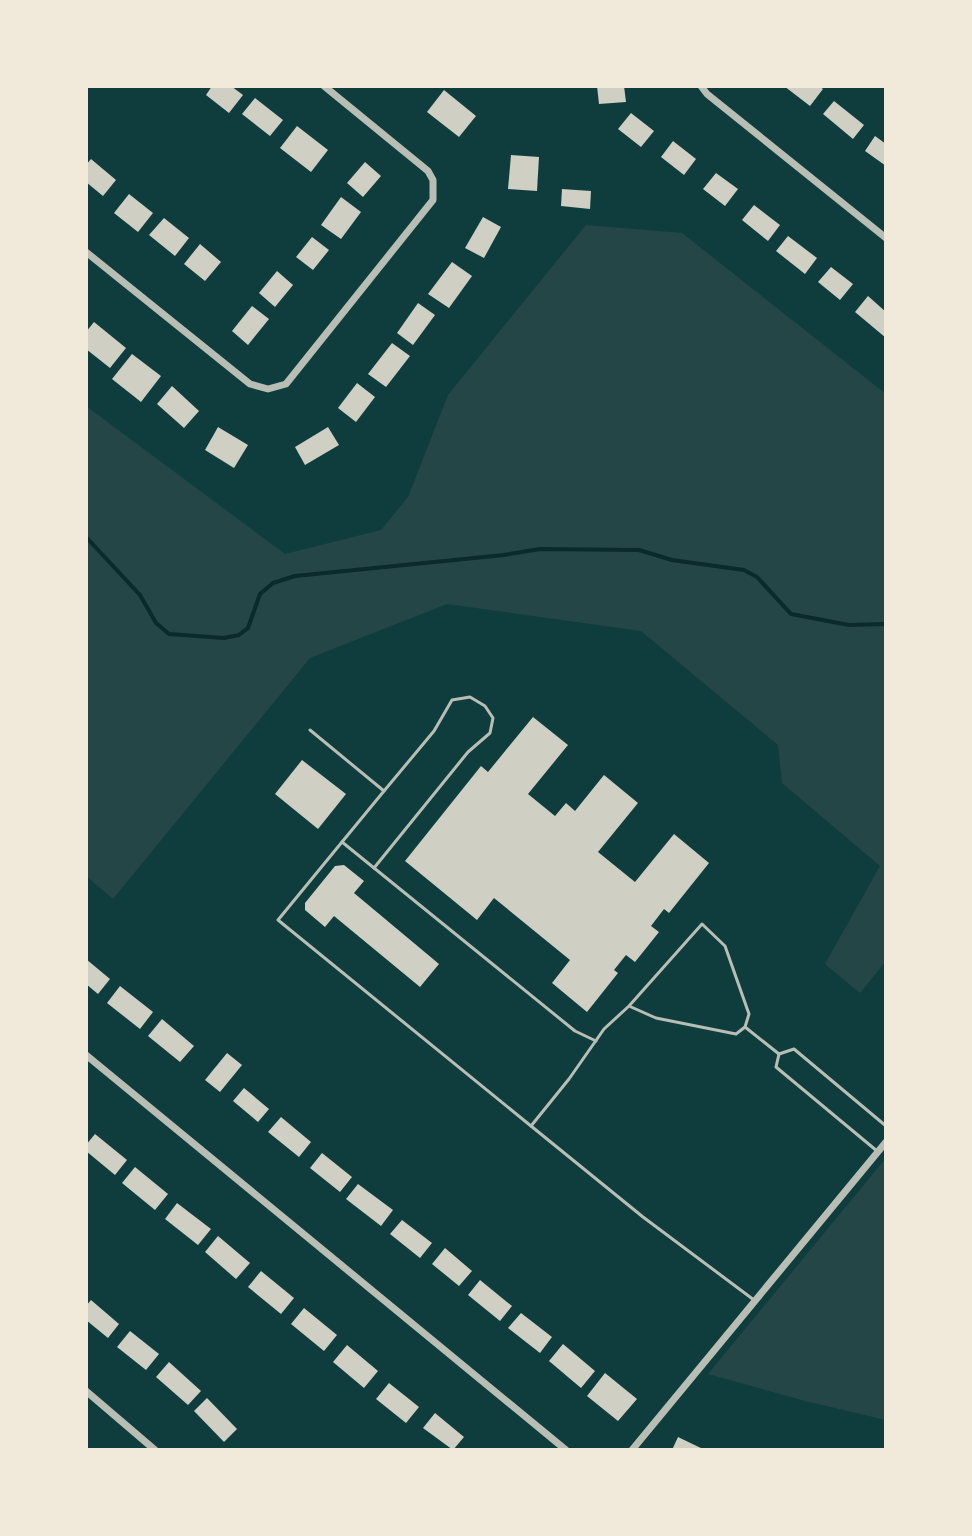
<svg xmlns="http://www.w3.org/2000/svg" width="972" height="1536" font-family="'DM Sans',sans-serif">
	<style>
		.green { fill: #244646 }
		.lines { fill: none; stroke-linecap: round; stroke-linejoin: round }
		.stream { stroke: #0a2a2b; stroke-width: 4 }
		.building { fill: #cfcfc3 }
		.service { stroke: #b8beb3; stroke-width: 3 }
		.minor { stroke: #b8beb3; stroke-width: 7 }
	</style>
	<rect width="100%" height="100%" fill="#0f3d3e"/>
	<g class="green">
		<path d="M586 225 682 233 886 394V961L860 993 825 964 880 866 782 783 778 745 641 631 447 604 310 658 113 899 86 876V406L285 554 381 530 408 497 448 395Z"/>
		<path d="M886 1158V1420L805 1401 708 1374Z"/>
	</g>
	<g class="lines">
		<path class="stream" d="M86 537 140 595 156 623 169 634 224 638 239 635 248 628 260 594 273 583 295 576 504 555 540 549 639 550 672 560 744 570 757 577 791 614 849 625 886 624"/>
	</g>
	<g class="building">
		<path d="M212 86H231L243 95 229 113 206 95Z"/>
		<path d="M597 86H624L626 102 599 104Z"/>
		<path d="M784 86H819L823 89 810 106Z"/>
		<path d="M444 90 476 116 459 137 427 112Z"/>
		<path d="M255 98 283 120 270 136 242 114Z"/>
		<path d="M834 101 864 125 853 139 823 114Z"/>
		<path d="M631 113 654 131 641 147 618 129Z"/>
		<path d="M297 126 328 150 311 172 280 148Z"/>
		<path d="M875 136 886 144V166L865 151Z"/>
		<path d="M673 141 696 159 684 175 661 157Z"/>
		<path d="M511 155 539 157 537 191 508 189Z"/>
		<path d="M91 159 116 180 103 196 86 182V165Z"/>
		<path d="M365 162 381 176 363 197 347 183Z"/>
		<path d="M716 173 738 189 725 206 703 189Z"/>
		<path d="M562 189 591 191 590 209 561 206Z"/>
		<path d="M129 194 153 213 138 232 114 213Z"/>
		<path d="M341 197 361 212 341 239 321 225Z"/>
		<path d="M754 205 780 225 768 241 742 220Z"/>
		<path d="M483 217 501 227 484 258 465 248Z"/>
		<path d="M164 218 189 238 175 256 149 235Z"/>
		<path d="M788 236 817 258 805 274 776 251Z"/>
		<path d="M312 237 329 250 313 270 296 257Z"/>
		<path d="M200 244 221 262 205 281 184 264Z"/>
		<path d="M452 262 472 276 449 308 428 294Z"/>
		<path d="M831 267 853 284 840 300 818 282Z"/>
		<path d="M277 271 293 285 275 307 259 293Z"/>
		<path d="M868 296 886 312V338L855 312Z"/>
		<path d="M418 303 435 315 413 345 397 333Z"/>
		<path d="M252 306 269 319 248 345 232 331Z"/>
		<path d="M94 322 126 348 110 368 86 349V332Z"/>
		<path d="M392 343 410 356 386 387 368 374Z"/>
		<path d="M132 354 161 376 141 402 112 379Z"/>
		<path d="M357 383 375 397 356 422 338 408Z"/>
		<path d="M172 386 199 411 184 428 157 404Z"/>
		<path d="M218 427 248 445 234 468 205 450Z"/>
		<path d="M328 427 339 445 305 465 295 447Z"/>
		<path d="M533 717 568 745 528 794 555 816 566 803 575 811 604 775 638 803 598 852 635 882 674 834 709 863 669 913 664 909 651 926 659 932 635 962 626 955 614 970 618 973 587 1012 552 983 570 960 494 898 477 920 405 861 481 766 488 772Z"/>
		<path d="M302 760 346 794 318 829 275 794Z"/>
		<path d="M344 865 364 881 354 893 439 964 420 987 334 916 325 927 305 910V903L335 866Z"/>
		<path d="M86 959 110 979 98 994 86 984Z"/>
		<path d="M120 986 153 1012 140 1029 107 1003Z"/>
		<path d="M162 1019 194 1046 180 1062 148 1036Z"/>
		<path d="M227 1053 242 1065 220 1092 205 1080Z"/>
		<path d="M244 1088 269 1109 258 1122 233 1101Z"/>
		<path d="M281 1117 311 1142 299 1157 268 1132Z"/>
		<path d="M95 1134 127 1160 115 1175 86 1151V1145Z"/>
		<path d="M322 1153 352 1177 340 1192 310 1168Z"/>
		<path d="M135 1167 168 1194 155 1210 122 1183Z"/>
		<path d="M358 1184 393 1210 381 1226 346 1199Z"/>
		<path d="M177 1203 211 1229 198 1245 165 1219Z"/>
		<path d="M402 1220 432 1243 420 1258 390 1234Z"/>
		<path d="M218 1236 250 1263 236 1279 205 1252Z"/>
		<path d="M445 1248 472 1271 459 1286 432 1264Z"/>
		<path d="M261 1271 294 1298 281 1314 248 1287Z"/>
		<path d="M480 1280 512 1306 500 1321 468 1295Z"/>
		<path d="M91 1300 119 1324 108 1338 86 1320V1306Z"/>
		<path d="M304 1308 337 1335 324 1351 291 1324Z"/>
		<path d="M521 1313 552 1337 540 1353 508 1328Z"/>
		<path d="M130 1331 159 1354 146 1370 117 1347Z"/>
		<path d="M563 1344 595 1371 581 1388 549 1361Z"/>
		<path d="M347 1345 378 1371 364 1388 333 1362Z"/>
		<path d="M169 1362 201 1391 188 1405 156 1377Z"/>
		<path d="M605 1373 637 1399 618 1421 587 1396Z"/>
		<path d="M389 1383 419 1407 406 1423 376 1399Z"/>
		<path d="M207 1398 237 1429 224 1442 194 1411Z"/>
		<path d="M435 1413 464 1437 453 1450 423 1428Z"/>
		<path d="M678 1437 705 1450H672Z"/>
	</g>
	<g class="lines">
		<g class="service">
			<path d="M310 730 384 791 342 842 575 1031 596 1041"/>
			<path d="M342 842 278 920 531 1126"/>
			<path d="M374 868 468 752 490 733 493 718 485 706 470 697 452 700 434 731 384 791"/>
			<path d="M629 1006 656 1018 736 1034 745 1027 749 1014 725 946 702 924 629 1006 604 1029 569 1079 531 1126 643 1217 754 1300"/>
			<path d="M745 1027 779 1054"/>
			<path d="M779 1054 776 1067 877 1151"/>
			<path d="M779 1054 794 1049 886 1126"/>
		</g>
		<g class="minor">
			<path d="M701 86 707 94 886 238"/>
			<path d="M86 252 250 384 268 389 286 384 433 200V180L428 171 324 86"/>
			<path d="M86 1055 566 1450"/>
			<path d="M86 1391 155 1450"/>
			<path d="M632 1450 886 1142"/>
		</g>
	</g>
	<rect width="972" height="1536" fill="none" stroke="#f1e9da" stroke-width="176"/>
</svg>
